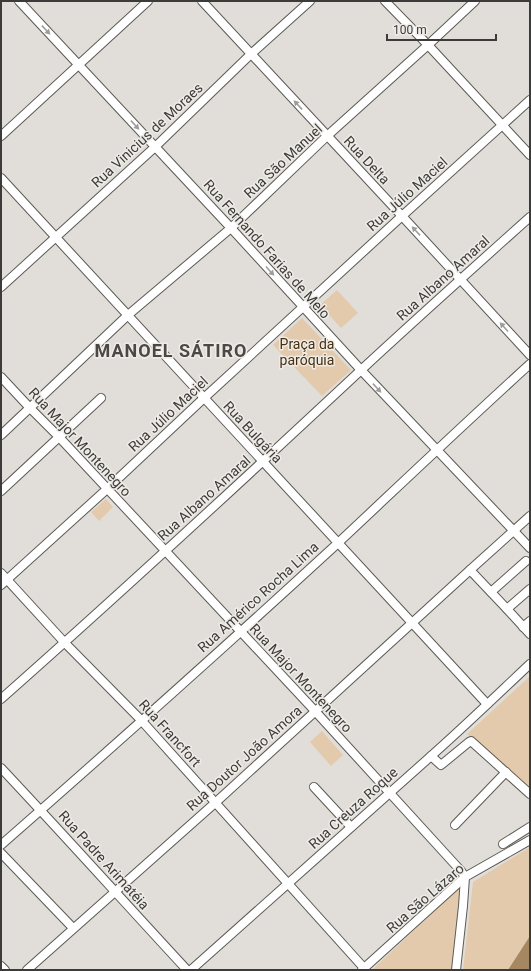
<svg xmlns="http://www.w3.org/2000/svg" width="531" height="971" font-family="Roboto,sans-serif">
	<style>
		.green { fill: #e4caac }
		.water { fill: #a58761 }
		.lines { fill: none; stroke-linecap: round; stroke-linejoin: round }
		.minor-casing { stroke: #5c5955; stroke-width: 10 }
		.minor { stroke: #fff; stroke-width: 8 }
		.oneway { fill: #9e9d9c }
		.labels { text-anchor: middle; dominant-baseline: central; stroke-width: 3; stroke-linejoin: round; paint-order: stroke }
		.street-label { font-size: 14px; fill: #3c3b39; stroke: #efebe7 }
		.park-label { font-size: 14px; fill: #473010; stroke: #efebe7 }
		.district-label { font-size: 18px; font-weight: bold; letter-spacing: 1px; fill: #4b4845; stroke: #efebe7 }
	</style>
	<rect width="100%" height="100%" fill="#e1deda"/>
	<g class="green">
		<path d="M337 290 358 313 341 328 320 305Z"/>
		<path d="M302 318 351 370 322 396 273 345Z"/>
		<path d="M106 499 113 507 99 521 91 512Z"/>
		<path d="M530 676V792L467 734Z"/>
		<path d="M322 731 343 755 331 766 310 742Z"/>
		<path d="M530 847V970H463L473 882Z"/>
		<path d="M459 888 461 890 452 970H372Z"/>
	</g>
	<path class="water" d="M530 936V970H508Z"/>
	<g class="lines">
		<defs>
			<g id="minor">
				<path d="M19 1 231 228 361 370 530 548"/>
				<path d="M202 1 402 216 530 355"/>
				<path d="M385 1 428 45 530 155"/>
				<path d="M1 136 148 1"/>
				<path d="M1 178 487 704"/>
				<path d="M1 287 155 147 251 54 310 1"/>
				<path d="M1 377 30 408 59 437 315 711 461 871 465 877"/>
				<path d="M1 435 128 315 231 228 327 136 428 45 475 1"/>
				<path d="M1 491 101 398"/>
				<path d="M470 570 507 609 530 634"/>
				<path d="M1 573 65 643 141 720 364 968"/>
				<path d="M1 585 107 489 204 398 402 216 530 100"/>
				<path d="M491 592 526 561"/>
				<path d="M507 609 530 589"/>
				<path d="M523 627 530 621"/>
				<path d="M1 699C122 592 241 482 360 371 416 319 473 268 530 217"/>
				<path d="M431 756 441 765 469 742 471 741 530 794"/>
				<path d="M1 768C64 835 125 903 187 970"/>
				<path d="M314 787 351 827"/>
				<path d="M455 825 506 772"/>
				<path d="M503 844 530 827"/>
				<path d="M1 845C114 746 227 645 338 543 402 483 465 423 530 364"/>
				<path d="M1 853 73 928"/>
				<path d="M1 966 5 970"/>
				<path d="M27 970 215 803 470 570 530 516"/>
				<path d="M191 970C271 899 350 828 430 757 464 727 497 695 530 664"/>
				<path d="M362 970 465 877 530 840"/>
				<path d="M456 970 463 906 465 877"/>
			</g>
		</defs>
		<use href="#minor" class="minor-casing"/>
		<use href="#minor" class="minor"/>
	</g>
	<defs><path id="oneway-solid" d="M-6-.8H1V-3.2L6.5 0L1 3.2V.8H-6Z"/></defs>
	<g class="oneway">
		<use href="#oneway-solid" transform="translate(46 30) rotate(47)"/>
		<use href="#oneway-solid" transform="translate(298 105) rotate(-133)"/>
		<use href="#oneway-solid" transform="translate(135 125) rotate(47)"/>
		<use href="#oneway-solid" transform="translate(416 231) rotate(-133)"/>
		<use href="#oneway-solid" transform="translate(270 271) rotate(48)"/>
		<use href="#oneway-solid" transform="translate(504 327) rotate(-132)"/>
		<use href="#oneway-solid" transform="translate(377 388) rotate(47)"/>
	</g>
	<g class="labels">
		<g class="street-label">
			<text transform="translate(147 135) rotate(-43)">Rua Vinicius de Moraes</text>
			<text transform="translate(367 160) rotate(47)">Rua Delta</text>
			<text transform="translate(283 161) rotate(-43)">Rua São Manuel</text>
			<text transform="translate(407 194) rotate(-42)">Rua Júlio Maciel</text>
			<text transform="translate(267 249) rotate(48)">Rua Fernando Farias de Melo</text>
			<text transform="translate(443 278) rotate(-42)">Rua Albano Amaral</text>
			<text transform="translate(168 414) rotate(-43)">Rua Júlio Maciel</text>
			<text transform="translate(253 432) rotate(47)">Rua Bulgária</text>
			<text transform="translate(80 442) rotate(47)">Rua Major Montenegro</text>
			<text transform="translate(204 498) rotate(-42)">Rua Albano Amaral</text>
			<text transform="translate(258 597) rotate(-42)">Rua Américo Rocha Lima</text>
			<text transform="translate(301 678) rotate(47)">Rua Major Montenegro</text>
			<text transform="translate(170 733) rotate(48)">Rua Francfort</text>
			<text transform="translate(244 758) rotate(-42)">Rua Doutor João Amora</text>
			<text transform="translate(353 808) rotate(-42)">Rua Creuza Roque</text>
			<text transform="translate(104 860) rotate(48)">Rua Padre Arimatéia</text>
			<text transform="translate(425 898) rotate(-41)">Rua São Lázaro</text>
		</g>
		<g class="park-label">
			<text x="307" y="344">Praça da<tspan x="307" dy="16">paróquia</tspan></text>
		</g>
		<g class="district-label">
			<text x="171" y="350">MANOEL SÁTIRO</text>
		</g>
	</g>
	<rect width="531" height="971" fill="none" stroke="#3c3b39" stroke-width="4"/>
	<path d="M387 34v6h109v-6" fill="none" stroke="#3c3b39" stroke-width="2"/>
	<text x="393" y="34" font-size="12" fill="#3c3b39" stroke="#efebe7" stroke-width="3" paint-order="stroke">100 m</text>
</svg>
